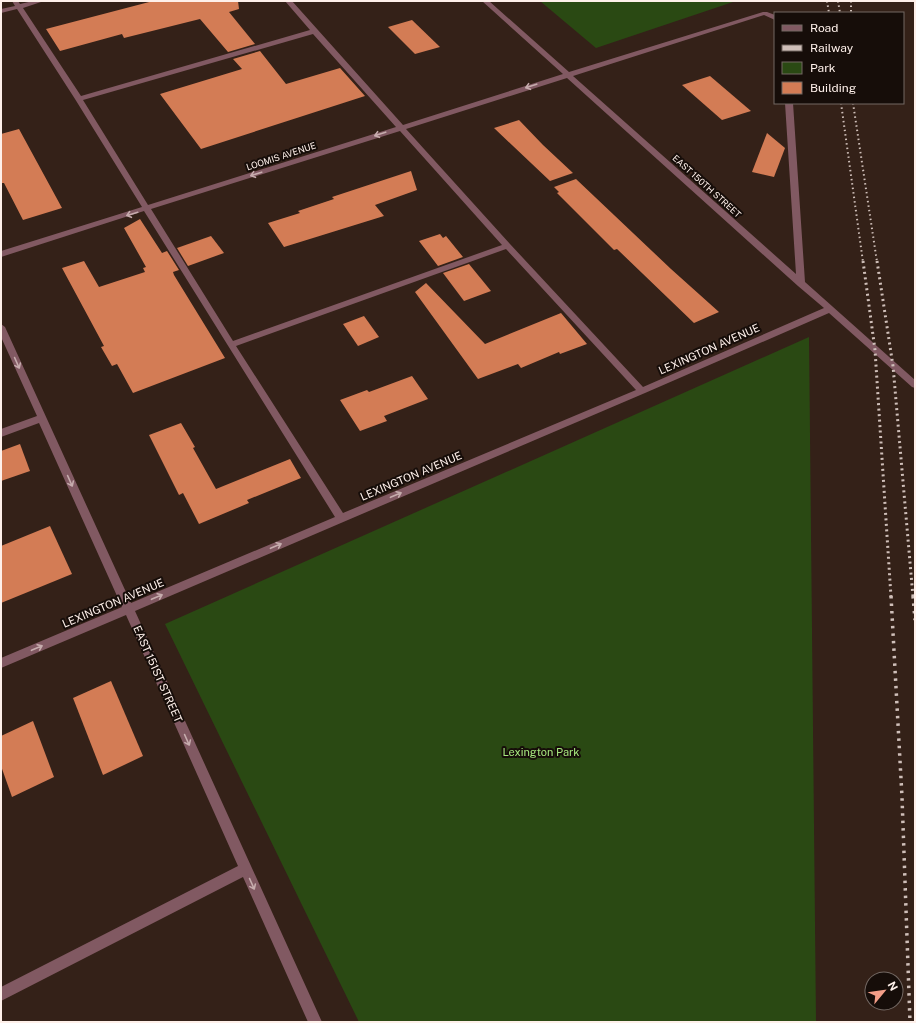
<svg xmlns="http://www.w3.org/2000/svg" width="916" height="1023" font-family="'Public Sans',sans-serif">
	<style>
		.green { fill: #2a4913 }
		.building { fill: #d37c55 }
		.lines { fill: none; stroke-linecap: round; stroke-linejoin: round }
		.minor { fill: #815962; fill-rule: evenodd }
		.rail-far2 { stroke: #cfbfb9; stroke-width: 2; stroke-dasharray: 1.5 3; stroke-linecap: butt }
		.rail-far1 { stroke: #cfbfb9; stroke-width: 3; stroke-dasharray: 2 3.5; stroke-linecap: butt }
		.rail { stroke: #cfbfb9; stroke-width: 3.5; stroke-dasharray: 2.5 5; stroke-linecap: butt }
		.oneway { stroke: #c6acad }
		.labels { text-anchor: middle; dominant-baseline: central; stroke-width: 4; stroke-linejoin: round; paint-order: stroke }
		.far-street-label { font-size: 9px; fill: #fef0ea; stroke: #160d09 }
		.street-label { font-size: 11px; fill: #fef0ea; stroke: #160d09 }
		.park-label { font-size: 11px; fill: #a6e77e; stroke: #160d09 }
	</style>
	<rect width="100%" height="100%" fill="#342118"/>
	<g class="green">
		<path d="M540 1H736L596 48Z"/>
		<path d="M809 337 816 1022H359L165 624Z"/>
	</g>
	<g class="building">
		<path d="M153 1H238L239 9 229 12 255 44 228 52 200 19 124 38 122 34 60 51 46 29Z"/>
		<path d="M412 20 440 47 415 54 388 27Z"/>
		<path d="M260 51 286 84 340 68 365 96 201 149 160 94 242 69 233 59Z"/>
		<path d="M710 76 751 111 722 120 682 85Z"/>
		<path d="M519 120 543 145 573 173 550 181 494 128Z"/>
		<path d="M19 129 62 208 23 220 4 183H1V134Z"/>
		<path d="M767 133 785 148 774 177 752 172Z"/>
		<path d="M411 171 417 190 375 205 384 216 284 247 268 223 300 213 298 211 334 199 332 197Z"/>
		<path d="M576 179 671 269 719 312 694 323 617 249 614 250 557 193 559 192 554 187Z"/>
		<path d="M140 219 162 253 167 251 179 270 173 272 174 275 225 358 133 393 117 364 112 366 101 347 104 346 62 268 84 261 99 287 145 272 143 268 146 267 124 228Z"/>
		<path d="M440 234 443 238 446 236 463 257 438 266 419 241Z"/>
		<path d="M211 236 224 253 188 266 177 248Z"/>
		<path d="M469 264 491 291 464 301 443 273Z"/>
		<path d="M426 283 485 344 561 313 587 344 560 354 559 352 521 368 518 364 478 379 415 292Z"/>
		<path d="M364 316 379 337 358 346 343 324Z"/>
		<path d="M412 376 428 399 384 416 387 421 360 431 340 400 367 390 369 392Z"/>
		<path d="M181 423 195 447 193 448 216 489 290 459 301 478 247 500 249 503 199 524 183 493 179 495 149 435Z"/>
		<path d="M20 444 30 471 1 481V451Z"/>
		<path d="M50 526 72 574 1 603V546Z"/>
		<path d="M111 681 143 756 103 775 73 698Z"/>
		<path d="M33 721 54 777 12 797 1 766V736Z"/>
	</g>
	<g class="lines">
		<path class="minor" d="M12 1H18L20 4 33 1H44L23 8 81 96 310 30 285 1H292L403 125 563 74 482 1H489L569 72 763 12H767L775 15V20L764 15 573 76 796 274 785 103H793L805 282 915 380V388L912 387 829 313 645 393 135 611 322 1022H308L243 877 1 1001V987L238 866 126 615 1 668V658L122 607 39 423 1 437V429L37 416 1 337V324L5 327 131 603 335 517 144 211 1 257V251L142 207 75 99 17 9 1 13V9L15 6ZM313 34 396 127 148 205 83 100ZM567 78 798 286 824 308 643 387 510 244 406 129ZM400 131 502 245 233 341 151 209ZM506 249 636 390 343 513 236 346Z"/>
		<g class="rail-far2">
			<path d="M827 1 829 13"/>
			<path d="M838 1 840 13"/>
			<path d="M851 1V13"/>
			<path d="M841 103 863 262"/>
			<path d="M853 103 877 262"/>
		</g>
		<g class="rail-far1">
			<path d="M863 261 875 350 891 597"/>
			<path d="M877 261 893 366 913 597"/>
		</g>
		<g class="rail">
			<path d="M891 596 902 797 910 1022"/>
			<path d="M913 596 915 620"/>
		</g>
	</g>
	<defs><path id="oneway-shaft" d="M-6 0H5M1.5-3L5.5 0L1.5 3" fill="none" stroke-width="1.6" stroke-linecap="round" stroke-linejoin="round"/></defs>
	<g class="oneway">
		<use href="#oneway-shaft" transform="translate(531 86) rotate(162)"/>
		<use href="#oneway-shaft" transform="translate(380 134) rotate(162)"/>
		<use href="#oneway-shaft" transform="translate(256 174) rotate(162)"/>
		<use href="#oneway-shaft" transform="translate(132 214) rotate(163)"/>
		<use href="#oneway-shaft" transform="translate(17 363) rotate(66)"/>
		<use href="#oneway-shaft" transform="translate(70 481) rotate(66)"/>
		<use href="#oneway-shaft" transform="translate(396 495) rotate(-23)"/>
		<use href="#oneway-shaft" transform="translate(276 546) rotate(-23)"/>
		<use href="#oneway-shaft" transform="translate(157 597) rotate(-23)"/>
		<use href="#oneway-shaft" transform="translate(37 648) rotate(-23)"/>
		<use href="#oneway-shaft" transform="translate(187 740) rotate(66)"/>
		<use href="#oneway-shaft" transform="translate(252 884) rotate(66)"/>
	</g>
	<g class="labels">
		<g class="far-street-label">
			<text transform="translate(281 156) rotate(-18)">LOOMIS AVENUE</text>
			<text transform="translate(707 186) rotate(42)">EAST 150TH STREET</text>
		</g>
		<g class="street-label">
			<text transform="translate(709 349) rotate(-24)">LEXINGTON AVENUE</text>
			<text transform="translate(411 476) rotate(-23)">LEXINGTON AVENUE</text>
			<text transform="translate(113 603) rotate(-23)">LEXINGTON AVENUE</text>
			<text transform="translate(158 674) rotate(66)">EAST 151ST STREET</text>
		</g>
		<g class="park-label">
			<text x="541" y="752">Lexington Park</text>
		</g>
	</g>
	<rect width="916" height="1023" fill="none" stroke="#fef0ea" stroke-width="4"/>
	<rect x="774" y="12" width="130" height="92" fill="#160d09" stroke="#736863"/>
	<rect x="782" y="25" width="20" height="6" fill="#815962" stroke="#736863"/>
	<text x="810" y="32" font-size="12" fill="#fef0ea">Road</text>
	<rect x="782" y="45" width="20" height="6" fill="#cfbfb9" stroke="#736863"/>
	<text x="810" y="52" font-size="12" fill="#fef0ea">Railway</text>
	<rect x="782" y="62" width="20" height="12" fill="#2a4913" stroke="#736863"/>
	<text x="810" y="72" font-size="12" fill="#fef0ea">Park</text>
	<rect x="782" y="82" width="20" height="12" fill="#d37c55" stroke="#736863"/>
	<text x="810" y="92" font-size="12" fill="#fef0ea">Building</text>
	<g transform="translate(884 991) rotate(61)"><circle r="19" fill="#160d09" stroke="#736863"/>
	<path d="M0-3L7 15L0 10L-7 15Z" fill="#f49e88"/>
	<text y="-6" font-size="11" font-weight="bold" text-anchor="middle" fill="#fef0ea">N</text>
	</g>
</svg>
